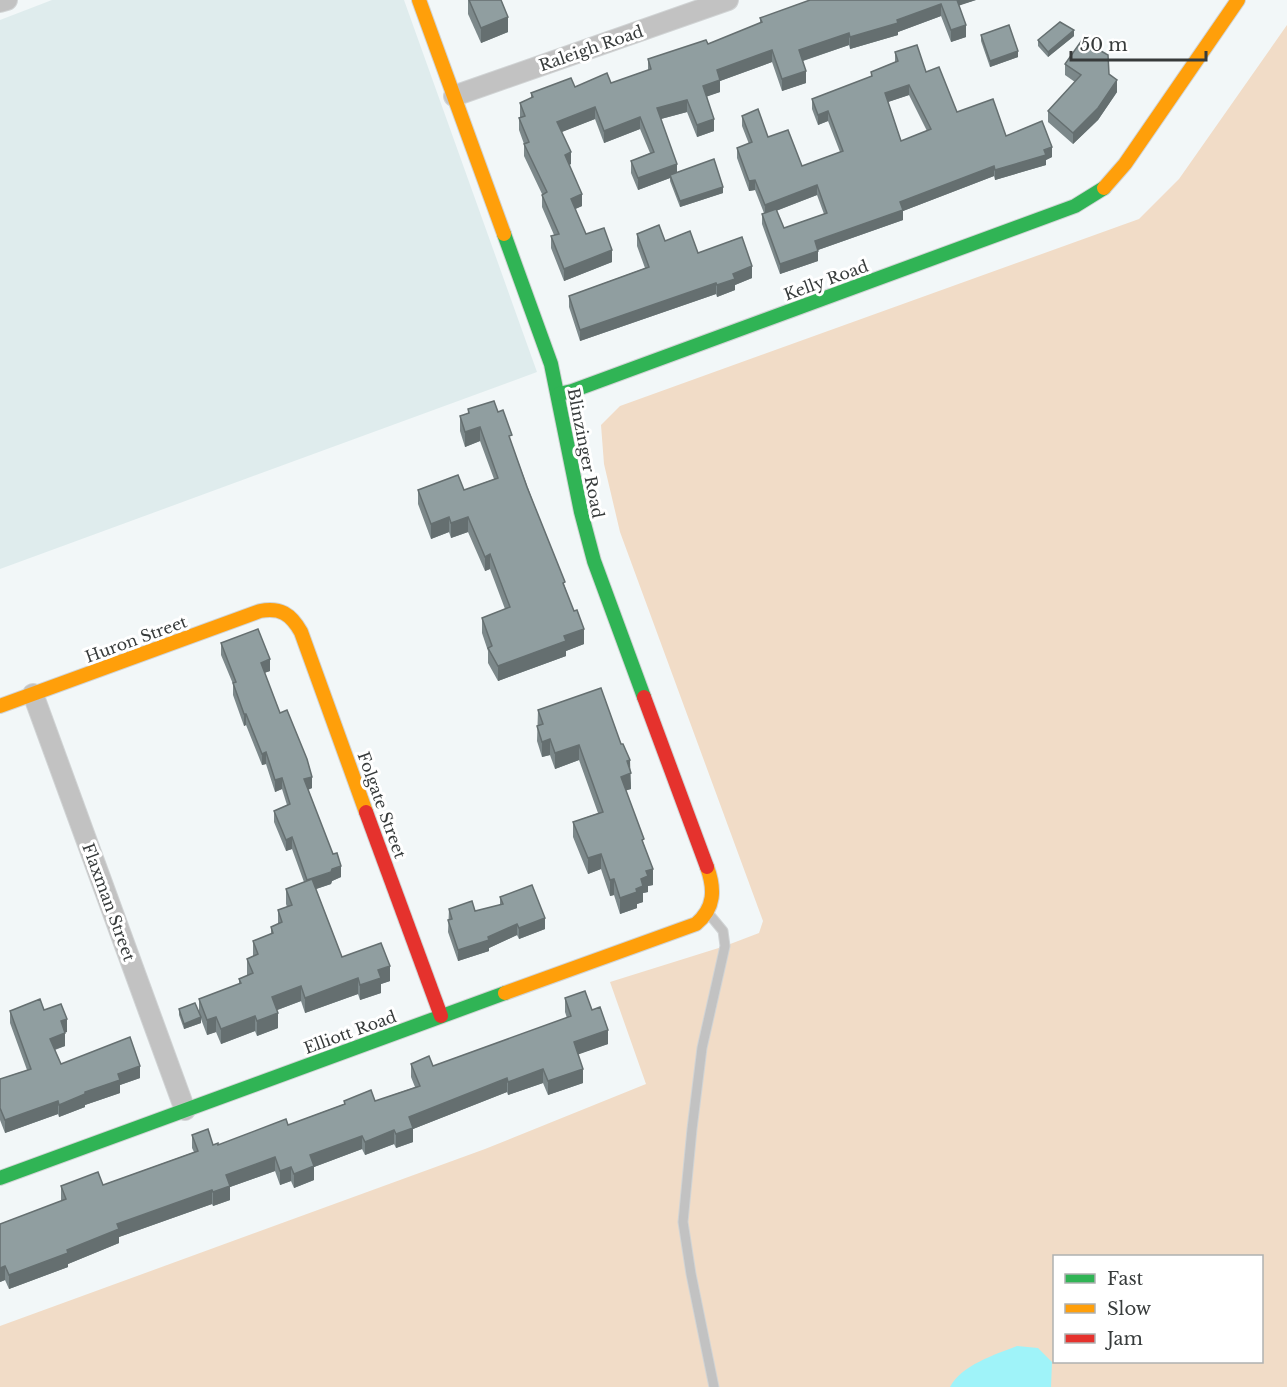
<svg xmlns="http://www.w3.org/2000/svg" width="1287" height="1387" font-family="'Libre Baskerville',serif">
	<style>
		.built { fill: #dfeced }
		.green { fill: #f1dcc7; fill-rule: evenodd }
		.water { fill: #9ff3f9 }
		.lines { fill: none; stroke-linecap: round; stroke-linejoin: round }
		.lane-casing { stroke: #d1d4d5; stroke-width: 11 }
		.street-casing { stroke: #d1d4d5; stroke-width: 22 }
		.fast-casing { stroke: #d1d4d5; stroke-width: 16 }
		.slow-casing { stroke: #d1d4d5; stroke-width: 16 }
		.jam-casing { stroke: #d1d4d5; stroke-width: 16 }
		.lane { stroke: #c2c2c2; stroke-width: 9 }
		.street { stroke: #c2c2c2; stroke-width: 20 }
		.fast { stroke: #30b455; stroke-width: 14 }
		.slow { stroke: #ff9f0a; stroke-width: 14 }
		.jam { stroke: #e5322d; stroke-width: 14 }
		.wall { fill: #7c888a; fill-rule: evenodd }
		.shaded-wall { fill: #656f70 }
		.building { fill: #909ea0; stroke: #656f70; stroke-width: 1.5; fill-rule: evenodd }
		.labels { text-anchor: middle; dominant-baseline: central; stroke-width: 6; stroke-linejoin: round; paint-order: stroke }
		.street-label { font-size: 16px; fill: #373b3b; stroke: #fff }
	</style>
	<rect width="100%" height="100%" fill="#f2f7f8"/>
	<path class="built" d="M52 0H404L537 372 0 569V20Z"/>
	<path class="green" d="M1287 25V1387H0V1326L485 1149 646 1084 610 982 725 946 759 933 763 921 620 532 604 464 601 425 620 406 1139 219 1179 179ZM1054 1256H1262V1362H1054Z"/>
	<path class="water" d="M1017 1346 1038 1348 1052 1362 1051 1387H950C962 1365 994 1355 1017 1346Z"/>
	<g class="lines">
		<defs>
			<path id="lane" d="M709 914 723 931 725 946 702 1048 692 1129 683 1222 691 1274 714 1387"/>
			<g id="street">
				<path d="M0 2 7 0"/>
				<path d="M454 96 728 0"/>
				<path d="M33 694 185 1110"/>
			</g>
			<g id="fast">
				<path d="M504 234 551 364 581 512 594 561 644 697"/>
				<path d="M559 394 572 391 1075 206 1104 188"/>
				<path d="M0 1178 505 993"/>
			</g>
			<g id="slow">
				<path d="M419 0 504 234"/>
				<path d="M1104 188 1125 164 1238 0"/>
				<path d="M0 706 260 611C280 607 291 614 301 632L366 812"/>
				<path d="M505 993 696 924C715 908 715 889 707 867"/>
			</g>
			<g id="jam">
				<path d="M644 697 707 867"/>
				<path d="M366 812 441 1016"/>
			</g>
		</defs>
		<use href="#lane" class="lane-casing"/>
		<use href="#street" class="street-casing"/>
		<use href="#fast" class="fast-casing"/>
		<use href="#slow" class="slow-casing"/>
		<use href="#jam" class="jam-casing"/>
		<use href="#lane" class="lane"/>
		<use href="#street" class="street"/>
		<use href="#fast" class="fast"/>
		<use href="#slow" class="slow"/>
		<use href="#jam" class="jam"/>
	</g>
	<g class="wall">
		<path d="M468 0H501L508 32 481 43 468 14Z"/>
		<path d="M976 0 959 5 966 37 951 42 941 16 898 32V35L850 49 849 45 803 61 806 83 782 91 772 62 720 81V92L707 96 714 131 697 137 687 112 661 119 677 173 723 193 680 207 670 181V178L638 190 631 173V161L650 153 640 129 604 143 595 119 561 132 571 164 569 165 582 206 575 209 586 234 612 262 564 281 551 248V236L554 235 542 207V194L524 156V144L519 130V118L520 117V103L531 98V93L575 87 611 83 648 70V59L708 44 760 23V18Z"/>
		<path d="M981 35 1018 57 990 67 981 41Z"/>
		<path d="M1074 36 1048 57 1038 46V40Z"/>
		<path d="M895 52 926 72 957 112 1052 157 1046 160V165L995 180 994 176 903 211V220L818 250V261L780 274 762 224V214L764 213 755 190 749 191 737 158V148L749 144 742 126V116L802 166 840 152 828 121 818 125 812 109V99L871 77V72L895 62ZM909 95 927 131 901 141 888 102ZM817 195 824 214 784 228 776 211Z"/>
		<path d="M1065 64 1109 74 1117 92 1098 120 1073 144 1048 122V111L1075 82 1065 75Z"/>
		<path d="M637 234 665 241 698 253 752 278 735 285V290L717 297 716 294 580 341 569 307V296L645 268 637 246Z"/>
		<path d="M468 409 498 412 512 445 565 587 584 644 566 651V656L498 681 488 663V651L482 633V618L505 609 490 569 485 571 468 532 451 538 449 532 431 539 418 504V490H464L494 479 480 441 465 447 460 431V416L468 414Z"/>
		<path d="M221 643 270 671 264 673 280 713 312 788 308 790 341 877 332 881 331 884 316 889 342 957 390 981 381 984V993L360 1000 358 994 305 1013 301 1001 277 1010 278 1028 257 1036 255 1031 221 1044 216 1032 207 1035 201 1019V1023L184 1029 179 1015V1009L199 1012V999L239 984V979L247 976V959L253 956V941L271 934V927L278 924V910L287 907 286 904V889L304 882 292 849 286 851 274 822V811L287 805 282 789 275 792 266 764 262 765 246 725 244 726 233 695V684L221 655Z"/>
		<path d="M538 710 630 770 631 789 626 790 644 845 653 885 648 886V892L643 893V902L637 904V908L620 914 614 895 610 896 601 869 588 874 573 837V822L598 813 579 760 555 769 550 755 542 757 537 741Z"/>
		<path d="M500 897 545 929 519 939 517 935 489 948V951L458 961 448 932 449 909 475 911 500 905Z"/>
		<path d="M565 998 592 1010 608 1044 578 1054 583 1083 548 1095 543 1083 508 1095 507 1092 413 1129V1142L396 1148 394 1144 365 1155 362 1149 314 1167V1180L294 1188 291 1181 280 1185 275 1171 230 1187V1200L213 1206 212 1204 119 1237V1243L68 1264V1267L9 1289 5 1280 0 1282V1224L61 1201V1186L103 1185 194 1152 192 1148V1135L213 1145H218L288 1125 344 1104V1101H375L415 1087 411 1077V1064L433 1066 567 1018 565 1012Z"/>
		<path d="M44 1010 67 1032H65V1046L55 1050 61 1064 140 1078 120 1085V1093L85 1105V1107L59 1117 58 1114 5 1133 0 1120V1079L27 1070 10 1023V1011Z"/>
	</g>
	<g class="shaded-wall">
		<path d="M955 0H976L955 7Z"/>
		<path d="M941 4V16L898 32V35L850 49V37Z"/>
		<path d="M508 17V32L481 43V28Z"/>
		<path d="M966 25V37L951 42V30Z"/>
		<path d="M1074 30V36L1048 57V52Z"/>
		<path d="M849 33V45L799 62V50Z"/>
		<path d="M772 50V62L720 81V92L703 98V86L717 70Z"/>
		<path d="M1018 51V57L990 67V61Z"/>
		<path d="M806 71V83L782 91V79Z"/>
		<path d="M1117 80V92L1098 120 1073 144V133Z"/>
		<path d="M909 85V95L885 103V93Z"/>
		<path d="M687 100V112L657 120V108Z"/>
		<path d="M595 107V119L557 134V122Z"/>
		<path d="M828 111V121L818 125V115Z"/>
		<path d="M640 117V129L604 143V131Z"/>
		<path d="M714 119V131L697 137V125Z"/>
		<path d="M1052 147V157L1046 160V165L995 180V170Z"/>
		<path d="M571 152V164L565 167V155Z"/>
		<path d="M677 164V176L670 175V178L638 190V178Z"/>
		<path d="M994 166V176L903 211V220L815 251V241L900 202Z"/>
		<path d="M755 180V190L749 191V181Z"/>
		<path d="M817 185V195L765 215V205Z"/>
		<path d="M723 187V193L680 207V201Z"/>
		<path d="M582 194V206L571 211V199Z"/>
		<path d="M612 250V262L564 281V269Z"/>
		<path d="M818 251V261L780 274V264Z"/>
		<path d="M752 266V278L735 285V290L717 297V285L733 274Z"/>
		<path d="M716 283V294L580 341V330Z"/>
		<path d="M480 427V441L465 447V432Z"/>
		<path d="M449 517V532L431 539V524Z"/>
		<path d="M468 517V532L451 538V523Z"/>
		<path d="M490 554V569L485 571V557Z"/>
		<path d="M584 629V644L566 651V656L498 681V666L564 636Z"/>
		<path d="M270 659V671L261 674V663Z"/>
		<path d="M244 714H246V725L244 726Z"/>
		<path d="M550 739V755L542 757V742Z"/>
		<path d="M579 745V760L555 769V753Z"/>
		<path d="M266 752V764L262 765V754Z"/>
		<path d="M630 760 631 789 621 792V777L627 761Z"/>
		<path d="M312 777V788L304 791V779Z"/>
		<path d="M282 778V789L275 792V780Z"/>
		<path d="M292 837V849L286 851V840Z"/>
		<path d="M601 854V869L588 874V858Z"/>
		<path d="M341 866V877L332 881 331 884 307 892V880Z"/>
		<path d="M653 869V885L648 886V892L643 893V902L637 904V908L620 914V898L636 889 641 879 646 871Z"/>
		<path d="M614 879V895L610 896V880Z"/>
		<path d="M545 918V929L519 939V928Z"/>
		<path d="M517 924V935L489 948V951L458 961V950Z"/>
		<path d="M390 966V981L381 984V993L360 1000V985L378 970Z"/>
		<path d="M358 978V994L305 1013V998Z"/>
		<path d="M301 986V1001L272 1012V997Z"/>
		<path d="M278 1013V1028L257 1036V1021Z"/>
		<path d="M255 1016V1031L221 1044V1029Z"/>
		<path d="M201 1017V1023L184 1029V1024Z"/>
		<path d="M216 1017V1032L207 1035V1020Z"/>
		<path d="M67 1019V1032L61 1034V1021Z"/>
		<path d="M608 1030V1044L574 1056V1042Z"/>
		<path d="M65 1033V1046L50 1051V1039Z"/>
		<path d="M140 1066V1078L120 1085V1093L85 1105V1107L59 1117V1105L85 1092 118 1074Z"/>
		<path d="M543 1069V1083L508 1095V1082Z"/>
		<path d="M583 1069V1083L548 1095V1081Z"/>
		<path d="M507 1078V1092L413 1129V1142L396 1148V1134L409 1117Z"/>
		<path d="M58 1101V1114L5 1133V1120Z"/>
		<path d="M394 1130V1144L365 1155V1142Z"/>
		<path d="M362 1136V1149L314 1167V1180L294 1188V1174L310 1155Z"/>
		<path d="M275 1157V1171L230 1187V1200L213 1206V1192L226 1175Z"/>
		<path d="M291 1167V1181L280 1185V1171Z"/>
		<path d="M212 1190V1204L119 1237V1243L68 1264V1267L9 1289V1275L67 1250 117 1224Z"/>
		<path d="M5 1266V1280L0 1282V1268Z"/>
	</g>
	<g class="building">
		<path d="M469 0H501L508 17 481 28Z"/>
		<path d="M810 0H957L966 25 951 30 941 4 897 20 898 23 850 37 849 33 799 50 806 71 782 79 772 50 717 70 720 80 703 86 714 119 697 125 687 100 657 108 677 164 638 178 631 161 654 152 640 117 604 131 595 107 557 122 571 152 565 155 582 194 571 199 586 234 604 228 612 250 564 269 551 236 559 234 542 195 547 192 524 144 529 142 519 118 525 116 520 103 533 97 531 93 571 78 575 87 607 73 611 83 651 69 648 59 706 40 708 44 762 22 760 18Z"/>
		<path d="M1060 22 1074 30 1048 52 1038 40Z"/>
		<path d="M1009 25 1018 51 990 61 981 35Z"/>
		<path d="M1082 40 1108 55 1109 74 1117 80 1098 108 1073 133 1048 111 1081 75 1065 64Z"/>
		<path d="M917 45 926 72 939 67 957 112 993 99 1006 136 1042 121 1052 147 1044 150 1046 155 995 170 994 166 900 202 903 210 815 241 818 251 780 264 762 214 776 209 784 228 827 213 817 185 765 205 755 180 749 181 737 148 752 142 742 116 758 109 768 137 788 130 802 166 843 151 828 111 818 115 812 99 872 76 871 72 898 61 895 52ZM909 85 931 129 901 141 885 93Z"/>
		<path d="M714 159 723 187 680 201 670 175Z"/>
		<path d="M659 225 665 241 690 231 698 253 742 237 752 266 733 274 735 279 717 285 716 283 580 330 569 296 649 267 637 234Z"/>
		<path d="M494 401 498 412 503 410 512 435 509 436 527 487 565 582 563 583 574 611 577 610 584 629 564 636 566 641 498 666 488 648 492 646 482 618 510 607 490 554 485 557 468 517 451 523 449 517 431 524 418 490 458 475 464 490 498 478 480 427 465 432 460 416 469 413 468 409Z"/>
		<path d="M258 629 270 659 261 663 280 713 287 710 307 759 312 777 304 779 333 854 337 853 341 866 332 869 331 872 307 880 292 837 286 840 274 811 290 804 282 778 275 780 266 752 262 754 246 714H244L233 683 236 682 221 643Z"/>
		<path d="M601 688 621 744H623L630 760 627 761 631 773 621 777 644 839 642 840 653 869 646 871 648 876 641 879 643 886 636 889 637 892 620 898 614 879 610 880 601 854 588 858 573 822 603 812 579 745 555 753 550 739 542 742 537 726 543 724 538 710Z"/>
		<path d="M312 879 342 957 381 943 390 966 378 970 381 978 360 985 358 978 305 998 301 986 272 997 278 1013 257 1021 255 1016 221 1029 216 1017 207 1020 199 999 241 983 239 979 253 973 247 959 258 954 253 941 273 933 271 927 282 922 278 910 292 905 286 889Z"/>
		<path d="M532 885 545 918 519 928 517 924 488 937 489 940 458 950 448 920 452 919 449 909 472 901 475 911 503 904 500 897Z"/>
		<path d="M585 991 592 1010 600 1007 608 1030 574 1042 583 1069 548 1081 543 1069 508 1082 507 1078 409 1117 413 1128 396 1134 394 1130 365 1142 362 1136 310 1155 314 1166 294 1174 291 1167 280 1171 275 1157 226 1175 230 1186 213 1192 212 1190 117 1224 119 1229 67 1250 68 1253 9 1275 5 1266 0 1268V1224L66 1199 61 1186 98 1172 103 1185 198 1151 192 1135 208 1129 213 1145 218 1143V1145L286 1119 288 1125 345 1104 344 1101 371 1090 375 1101 420 1086 411 1064 429 1056 433 1066 571 1016 565 998Z"/>
		<path d="M40 999 44 1010 61 1004 67 1019 61 1021 65 1033 50 1039 61 1064 130 1037 140 1066 118 1074 120 1080 85 1092V1094L59 1105 58 1101 5 1120 0 1108V1079L31 1069 10 1011Z"/>
		<path d="M195 1003 201 1017 184 1024 179 1009Z"/>
	</g>
	<g class="labels">
		<g class="street-label">
			<text transform="translate(591 48) rotate(-19)">Raleigh Road</text>
			<text transform="translate(826 280) rotate(-20)">Kelly Road</text>
			<text transform="translate(586 453) rotate(79)">Blinzinger Road</text>
			<text transform="translate(136 639) rotate(-20)">Huron Street</text>
			<text transform="translate(382 805) rotate(70)">Folgate Street</text>
			<text transform="translate(109 902) rotate(70)">Flaxman Street</text>
			<text transform="translate(350 1032) rotate(-20)">Elliott Road</text>
		</g>
	</g>
	<rect x="1053" y="1255" width="210" height="108" fill="#ffffff" stroke="#afb1b1" stroke-width="1.5"/>
	<rect x="1065" y="1274" width="30" height="9" fill="#30b455" stroke="#afb1b1" stroke-width="1.5"/>
	<text x="1107" y="1285" font-size="18" fill="#373b3b">Fast</text>
	<rect x="1065" y="1304" width="30" height="9" fill="#ff9f0a" stroke="#afb1b1" stroke-width="1.5"/>
	<text x="1107" y="1315" font-size="18" fill="#373b3b">Slow</text>
	<rect x="1065" y="1334" width="30" height="9" fill="#e5322d" stroke="#afb1b1" stroke-width="1.5"/>
	<text x="1107" y="1345" font-size="18" fill="#373b3b">Jam</text>
	<path d="M1071 51v9h135v-9" fill="none" stroke="#373b3b" stroke-width="3"/>
	<text x="1080" y="51" font-size="18" fill="#373b3b" stroke="#ffffff" stroke-width="4.5" paint-order="stroke">50 m</text>
</svg>
